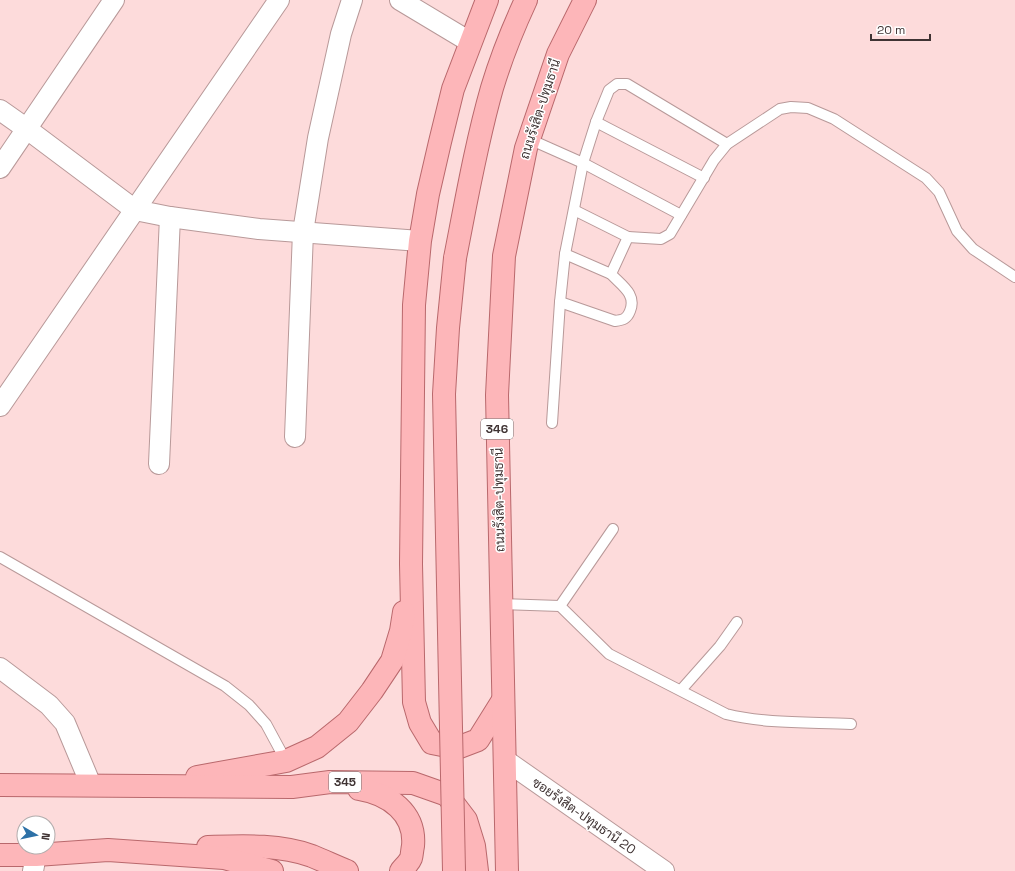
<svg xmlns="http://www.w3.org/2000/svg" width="1015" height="871" font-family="'Space Grotesk',Sarabun,sans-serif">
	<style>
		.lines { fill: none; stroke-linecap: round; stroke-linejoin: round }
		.lane-casing { stroke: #b89999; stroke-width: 12 }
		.street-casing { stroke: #b89999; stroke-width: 22 }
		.primary-casing { stroke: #b9686c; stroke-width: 24 }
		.lane { stroke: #fff; stroke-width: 10 }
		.street { stroke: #fff; stroke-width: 20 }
		.primary { stroke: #fdb6b9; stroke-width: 22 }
		.primary-bridge-casing { stroke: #b9686c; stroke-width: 24; stroke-linecap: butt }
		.primary-bridge { stroke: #fdb6b9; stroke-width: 22 }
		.labels { text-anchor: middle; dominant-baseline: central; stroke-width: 3; stroke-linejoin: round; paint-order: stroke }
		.shield { fill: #fff; stroke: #797070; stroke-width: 1 }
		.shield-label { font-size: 12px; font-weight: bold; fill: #3f3333 }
		.street-label { font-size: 13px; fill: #3f3333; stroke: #fff }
	</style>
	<rect width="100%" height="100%" fill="#fddbdb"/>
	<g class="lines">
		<defs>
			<g id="lane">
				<path d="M596 122 704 178"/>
				<path d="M529 139 583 163 681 215"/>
				<path d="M574 210 628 237"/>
				<path d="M565 254 611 274"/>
				<path d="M560 302 615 321C623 320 627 319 630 311 637 294 621 285 611 274L628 237 661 239 670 234 714 160 727 144 780 109 791 107 808 108 834 119 926 178 939 192 957 231 973 249 1015 277"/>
				<path d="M552 423 560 302 565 254 583 163 596 122 609 90 617 84H627L727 144"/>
				<path d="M0 557 225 686 249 705 266 724 286 761"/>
				<path d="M501 604 560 606 609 654 726 714C766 724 809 722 851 724"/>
				<path d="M560 606 613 529"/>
				<path d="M681 690 720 646 737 622"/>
			</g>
			<g id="street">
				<path d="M400 0 470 42"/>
				<path d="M0 110 27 129 135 210 170 217 259 229 420 241"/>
				<path d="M0 168 114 0"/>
				<path d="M0 406 279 0"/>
				<path d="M295 437 303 232 318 138 341 34 352 0"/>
				<path d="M159 464 170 217"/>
				<path d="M0 668 49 705 65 723 91 785"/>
				<path d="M505 760 664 871"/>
				<path d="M33 871 36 855"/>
			</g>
			<g id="primary">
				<path d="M487 0 453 89 440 142 428 194 420 241 414 305 411 564 414 702 420 723 432 743 457 748 478 740 503 700"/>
				<path d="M455 258C466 202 476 144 492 88 501 58 513 28 526 0"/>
				<path d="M197 777 286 761 317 747 348 722 372 691 392 661 401 631 404 612"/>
				<path d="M0 785 292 787 330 782 413 783 447 795 466 820 474 846 477 871"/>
				<path d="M359 789C389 794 416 813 413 846 412 850 412 855 411 858 409 863 404 867 401 871"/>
				<path d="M208 847C242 846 279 844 312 856 324 861 335 866 347 871"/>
				<path d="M0 855H36L108 850 224 858 272 871"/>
				<path d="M507 871 497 395 504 256 526 148 558 54 585 0"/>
			</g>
		</defs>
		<use href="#lane" class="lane-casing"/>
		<use href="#street" class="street-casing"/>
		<use href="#primary" class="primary-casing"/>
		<use href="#lane" class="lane"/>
		<use href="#street" class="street"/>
		<use href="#primary" class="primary"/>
		<defs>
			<path id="primary-bridge" d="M454 871 444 394 448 328 455 258"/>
		</defs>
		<use href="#primary-bridge" class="primary-bridge-casing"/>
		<use href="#primary-bridge" class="primary-bridge"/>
	</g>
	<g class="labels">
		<g class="shield">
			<rect x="481" y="419" width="32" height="20" rx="3"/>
			<rect x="329" y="772" width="32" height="20" rx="3"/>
		</g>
		<g class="shield-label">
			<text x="497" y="429">346</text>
			<text x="345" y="782">345</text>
		</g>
		<g class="street-label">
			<text transform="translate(540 109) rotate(-72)">ถนนรังสิต-ปทุมธานี</text>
			<text transform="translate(499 500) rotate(-91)">ถนนรังสิต-ปทุมธานี</text>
			<text transform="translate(584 816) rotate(35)">ซอยรังสิต-ปทุมธานี 20</text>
		</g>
	</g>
	<g transform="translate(36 835) rotate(99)"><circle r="19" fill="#ffffff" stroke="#b2adad"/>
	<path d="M0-3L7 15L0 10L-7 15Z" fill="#2d71a7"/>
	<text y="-6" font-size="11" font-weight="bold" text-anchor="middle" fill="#3f3333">N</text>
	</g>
	<path d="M871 34v6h59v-6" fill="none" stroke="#3f3333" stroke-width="2"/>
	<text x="877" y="34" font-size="12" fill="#3f3333" stroke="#ffffff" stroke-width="3" paint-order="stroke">20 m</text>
</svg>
